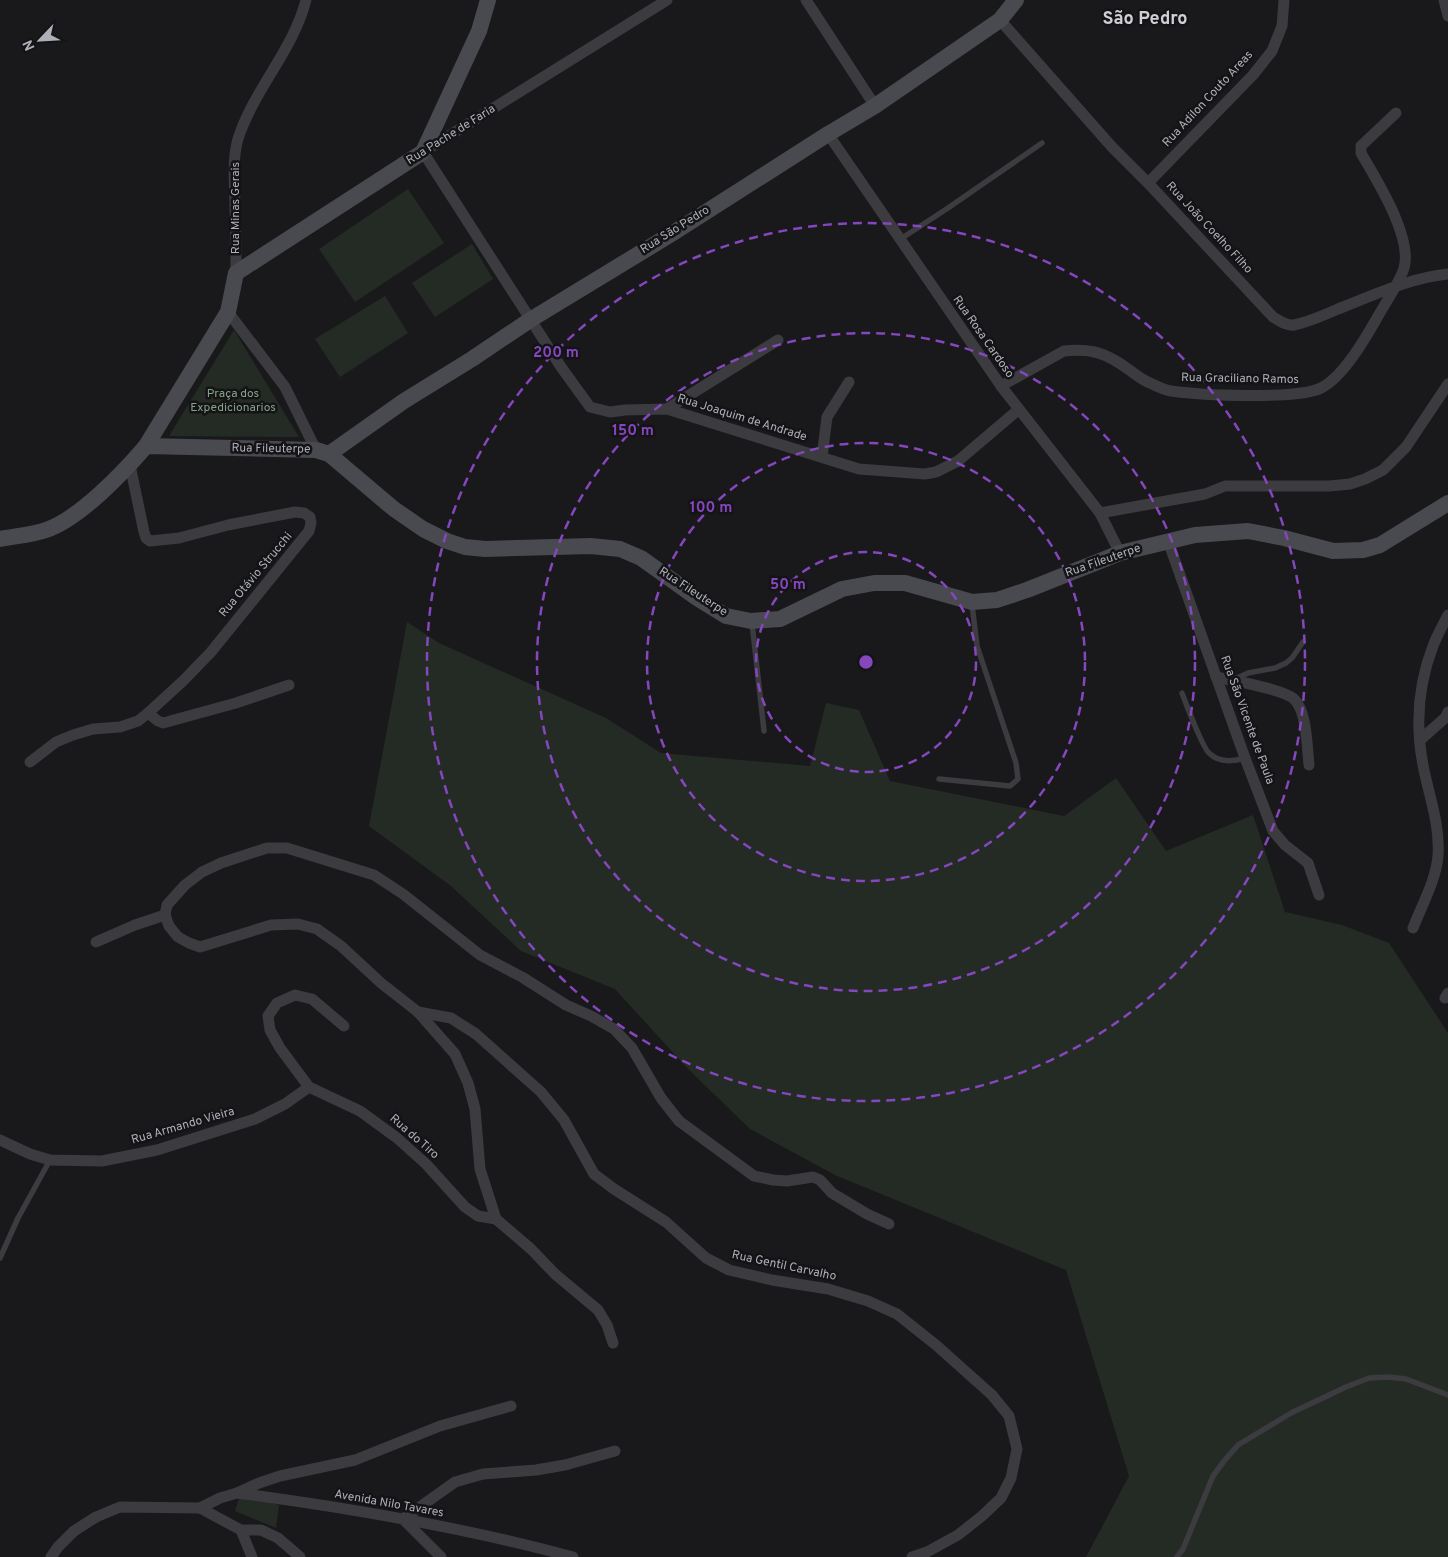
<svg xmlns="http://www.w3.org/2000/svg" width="1448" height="1557" font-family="Overpass,sans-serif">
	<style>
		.green { fill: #242b25 }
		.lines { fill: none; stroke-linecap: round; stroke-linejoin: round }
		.lane { stroke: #3b3b40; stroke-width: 5.5 }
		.street { stroke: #3b3b40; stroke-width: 11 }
		.secondary { stroke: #494a50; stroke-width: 16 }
		.ring { fill: none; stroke: #8546be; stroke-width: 2.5; stroke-dasharray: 9 6 }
		.labels { text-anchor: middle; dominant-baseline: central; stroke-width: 5; stroke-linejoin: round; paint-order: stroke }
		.street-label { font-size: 12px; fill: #adb0b9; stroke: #141416 }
		.park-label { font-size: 12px; fill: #86a289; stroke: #141416 }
		.district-label { font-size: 18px; font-weight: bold; fill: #ced0d6; stroke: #141416 }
		.centre { fill: #8546be; stroke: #141416; stroke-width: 2.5 }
		.ring-label { font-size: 15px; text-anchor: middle; font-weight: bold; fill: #8546be; stroke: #141416; stroke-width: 5; stroke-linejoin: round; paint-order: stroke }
	</style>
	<rect width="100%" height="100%" fill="#19191b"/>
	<g class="green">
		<path d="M408 189 444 243 355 302 319 249Z"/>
		<path d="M472 244 493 279 435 317 412 283Z"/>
		<path d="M385 296 408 333 340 377 315 339Z"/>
		<path d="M234 330 299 437 169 436Z"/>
		<path d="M407 622 439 643 606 718 661 753 810 766 826 703 859 710 890 781 1064 816 1116 778 1166 851 1253 815 1285 912 1342 925 1389 943 1448 1033V1557H1086L1129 1476 1066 1270 835 1175 750 1129 688 1069 615 989 521 951 451 886 369 826Z"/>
		<path d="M240 1495 279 1505 276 1528 235 1511Z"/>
	</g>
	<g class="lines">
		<g class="lane">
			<path d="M899 240 948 208 1042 143"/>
			<path d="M752 623 764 731"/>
			<path d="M1235 679 1248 673 1275 668 1286 663 1292 658 1303 642"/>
			<path d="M1182 693C1186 704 1203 748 1209 753 1219 763 1232 762 1245 758"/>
			<path d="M939 779 1010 786 1018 779 1016 763 977 646 972 604"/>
			<path d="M0 1258 18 1218 50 1160"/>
			<path d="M1177 1557 1183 1549 1213 1476 1224 1461 1238 1445 1291 1413 1346 1387 1369 1378 1389 1377 1406 1379 1448 1395"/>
		</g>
		<g class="street">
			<path d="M667 0 423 152 561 367 590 407 610 412 625 410 667 409 859 469 925 474 936 472 958 461 1018 410"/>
			<path d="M806 0 875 106"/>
			<path d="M1444 0 1448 16"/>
			<path d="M1000 20 1112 147 1148 183 1273 317C1280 321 1286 326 1294 325 1309 322 1324 315 1338 309 1374 295 1409 278 1448 274"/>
			<path d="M828 134 1001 386 1100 513 1120 553"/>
			<path d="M1148 183 1253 75 1272 51 1282 26 1284 0"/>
			<path d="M236 273C236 252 236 230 235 208 235 184 231 156 240 133 257 86 294 48 306 0"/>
			<path d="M228 312 285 387 316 450"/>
			<path d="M1001 386 1064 351C1091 348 1106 353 1128 369 1135 374 1142 380 1150 383 1156 386 1164 390 1171 391 1199 395 1298 400 1321 388 1343 377 1365 339 1377 318 1384 305 1401 280 1404 268 1413 237 1376 179 1361 153V146L1396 113"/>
			<path d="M667 409 778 340"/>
			<path d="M822 457 827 417 849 382"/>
			<path d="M1100 513 1205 494 1225 486H1329L1350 484 1365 479 1383 470 1406 447 1448 384"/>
			<path d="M1168 541 1245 758 1273 831 1285 845 1308 863 1319 895"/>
			<path d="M1216 677C1231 680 1287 690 1295 700 1307 713 1307 747 1309 765"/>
			<path d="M148 713 158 721 163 723 236 703 289 685"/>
			<path d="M1420 740 1445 718 1448 712"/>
			<path d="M30 762 56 742 73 735 93 729 120 727 138 721 148 713 184 680 211 652 309 531 311 523 310 517 304 513 295 512 228 525 179 538 150 541 146 538 144 532 130 465"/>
			<path d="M1413 928C1422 905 1436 880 1438 856 1440 825 1430 799 1424 770 1415 728 1418 685 1433 646 1437 635 1443 625 1448 615"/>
			<path d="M96 942 135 925 165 915"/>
			<path d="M1445 998 1448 993"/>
			<path d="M418 1012 451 1018 476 1034 541 1092 564 1120 594 1174 614 1189 666 1222 706 1258 729 1270 772 1280 828 1289 868 1301 897 1314 936 1345 992 1395 1009 1416 1017 1449 1011 1478 1001 1498 982 1516 958 1535 927 1552 912 1557"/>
			<path d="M344 1026 312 999 295 995 277 1003 268 1016 270 1030 280 1048 309 1087 360 1111 397 1138 426 1164 465 1207 478 1216 496 1219 531 1249 555 1274 598 1310 607 1325 613 1343"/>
			<path d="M0 1140 30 1154 50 1160 102 1161 157 1150 255 1119 285 1104 309 1087"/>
			<path d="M496 1219 480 1169 475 1109 468 1083 455 1054 418 1012 381 983 341 946 317 929 298 924 271 925 200 947 189 943 178 937 169 926 165 915 167 905 185 885 202 872 221 863 267 848H287L374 875 403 894 480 955 522 977 566 1005 591 1016 614 1029 632 1048 661 1098 679 1121 754 1176 773 1180 787 1181 813 1177 820 1180 832 1193 867 1214 889 1224"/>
			<path d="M237 1493 259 1483 280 1476 355 1460 440 1426 511 1406"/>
			<path d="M200 1508 241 1530H261L278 1538 300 1557"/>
			<path d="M241 1530 252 1557"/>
			<path d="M51 1557 58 1547 74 1531 96 1517 120 1507 200 1508 220 1498 237 1493C350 1508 463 1527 573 1557"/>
			<path d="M441 1557 403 1519 455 1482 483 1474 536 1470 565 1465 615 1451"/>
		</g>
		<g class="secondary">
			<path d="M146 446 228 312 236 273 423 152 479 31 488 0"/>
			<path d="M329 454 404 401 472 359 530 320 673 233 828 134 875 106 1000 20 1016 0"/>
			<path d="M0 539C15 536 32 535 46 530 79 519 123 473 146 446L316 450 329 454 394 509 423 529 447 541 465 547 485 549 591 546 620 549 641 558 697 598 726 616 751 621 780 619 842 589 874 583H905L972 602 997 600 1027 590 1120 553 1195 535 1248 531 1284 538 1333 551 1363 550 1380 545 1448 503"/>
		</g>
	</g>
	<g class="ring">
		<circle cx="866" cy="662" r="110"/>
		<circle cx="866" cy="662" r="219"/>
		<circle cx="866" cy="662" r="329"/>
		<circle cx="866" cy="662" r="439"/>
	</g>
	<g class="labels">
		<g class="street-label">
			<text transform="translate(1208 99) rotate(-47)">Rua Adilon Couto Areas</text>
			<text transform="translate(451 135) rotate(-32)">Rua Pache de Faria</text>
			<text transform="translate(236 208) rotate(-90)">Rua Minas Gerais</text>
			<text transform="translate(1209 228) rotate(47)">Rua João Coelho Filho</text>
			<text transform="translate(675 230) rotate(-32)">Rua São Pedro</text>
			<text transform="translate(983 337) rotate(55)">Rua Rosa Cardoso</text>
			<text transform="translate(1240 379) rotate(1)">Rua Graciliano Ramos</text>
			<text transform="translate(742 418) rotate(17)">Rua Joaquim de Andrade</text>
			<text transform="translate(271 449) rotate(1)">Rua Fileuterpe</text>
			<text transform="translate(1103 561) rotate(-19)">Rua Fileuterpe</text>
			<text transform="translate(256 575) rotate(-50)">Rua Otávio Strucchi</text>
			<text transform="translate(693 592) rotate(33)">Rua Fileuterpe</text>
			<text transform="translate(1247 720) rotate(70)">Rua São Vicente de Paula</text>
			<text transform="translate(183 1126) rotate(-16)">Rua Armando Vieira</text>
			<text transform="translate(414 1137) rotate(41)">Rua do Tiro</text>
			<text transform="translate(784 1266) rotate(12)">Rua Gentil Carvalho</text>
			<text transform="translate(389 1504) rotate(10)">Avenida Nilo Tavares</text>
		</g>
		<g class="park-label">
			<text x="233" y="394">Praça dos<tspan x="233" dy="14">Expedicionarios</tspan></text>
		</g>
		<g class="district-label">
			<text x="1145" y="19">São Pedro</text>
		</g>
	</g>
	<circle cx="866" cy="662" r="8" class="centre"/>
	<g class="ring-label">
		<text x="556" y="357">200 m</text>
		<text x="633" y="435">150 m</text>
		<text x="711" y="512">100 m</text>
		<text x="788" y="589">50 m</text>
	</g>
	<g transform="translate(40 40) rotate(245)" stroke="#141416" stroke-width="4" paint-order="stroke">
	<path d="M0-4L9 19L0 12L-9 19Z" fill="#adb0b9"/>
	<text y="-8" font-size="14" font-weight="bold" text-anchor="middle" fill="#adb0b9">N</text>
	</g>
</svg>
